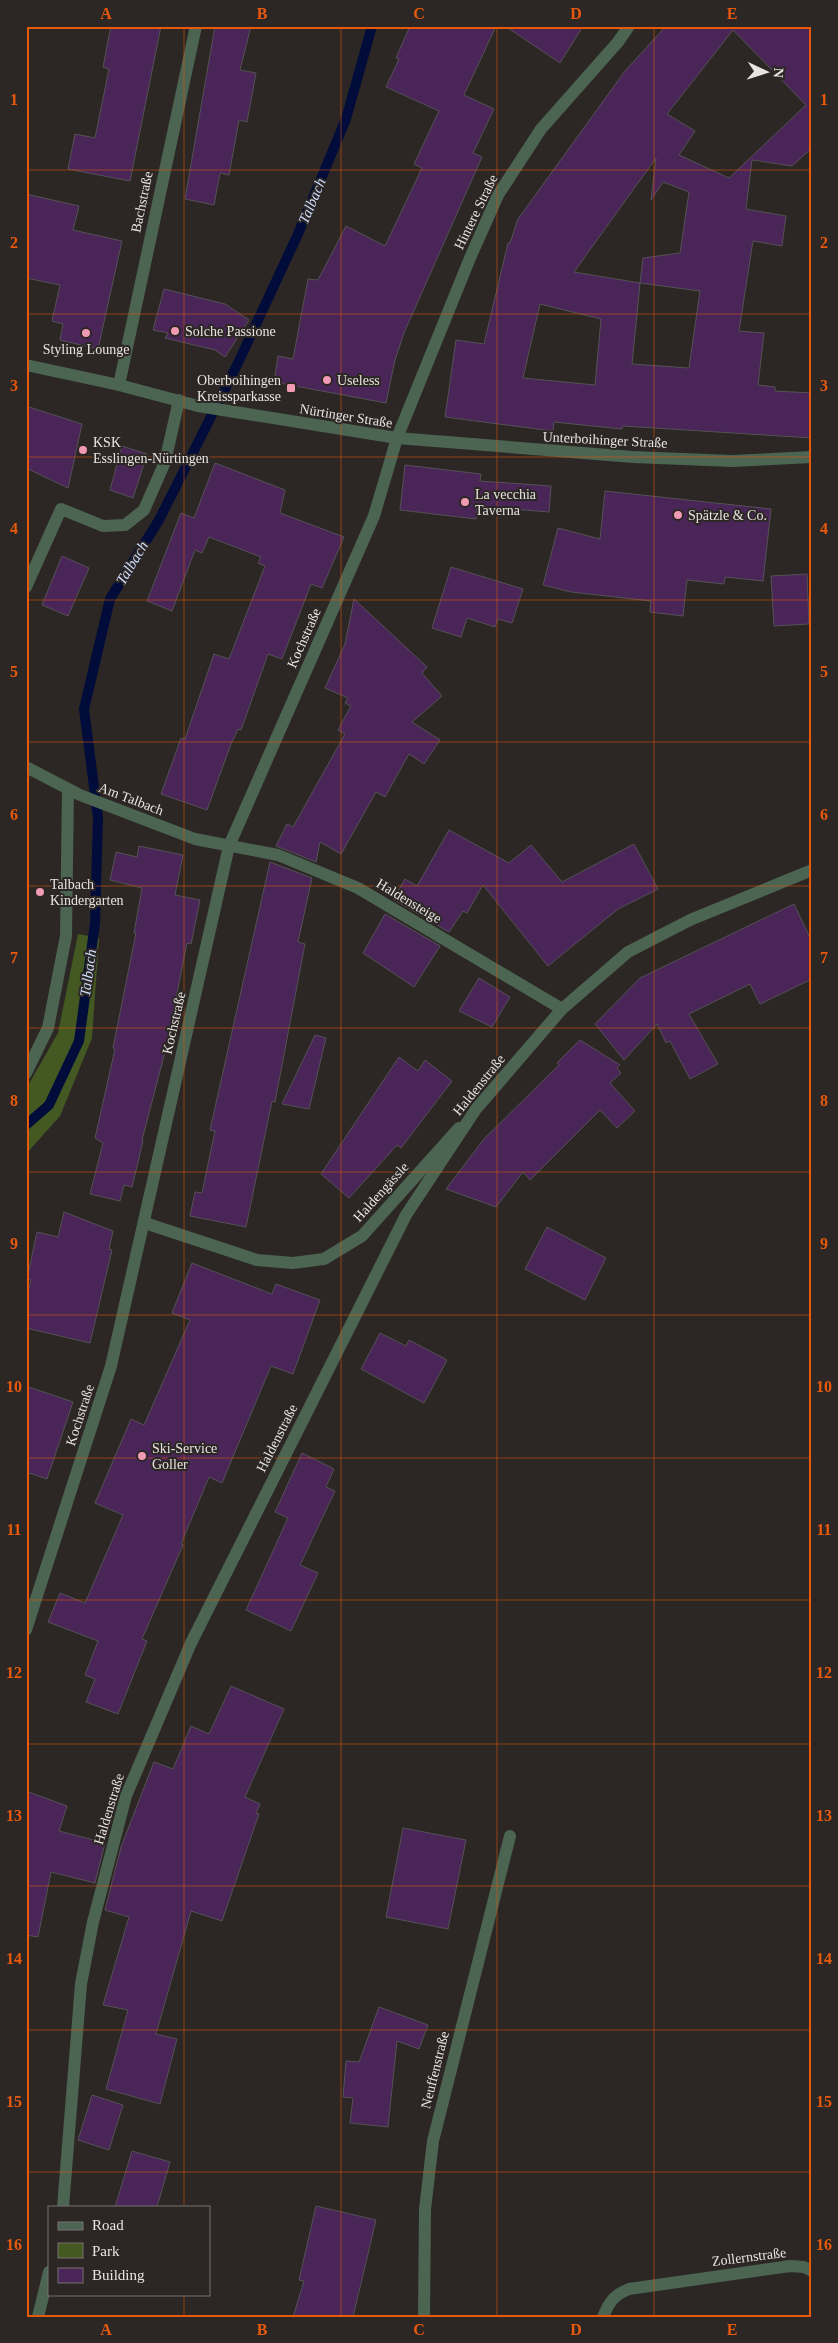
<svg xmlns="http://www.w3.org/2000/svg" width="838" height="2343" font-family="Georgia,serif">
	<style>
		.green { fill: #435921 }
		.lines { fill: none; stroke-linecap: round; stroke-linejoin: round }
		.stream { stroke: #010c3a; stroke-width: 10 }
		.building { fill: #492657; stroke: #555156; fill-rule: evenodd }
		.service { stroke: #4c6452; stroke-width: 12 }
		.minor { stroke: #4c6452; stroke-width: 12 }
		.grid { fill: none; stroke: #e8590c; stroke-width: 1; stroke-opacity: 0.55 }
		.poi-dot { fill: #f19ab3; stroke: #2c2725; stroke-width: 2 }
		.labels { text-anchor: middle; dominant-baseline: central; stroke-width: 4; stroke-linejoin: round; paint-order: stroke }
		.street-label { font-size: 14px; fill: #e8e4e2; stroke: #2c2725 }
		.poi-label { font-size: 14px; fill: #e8e4e2; stroke: #2c2725; text-anchor: start }
		.water-label { font-size: 15px; font-style: italic; fill: #cedeff; stroke: #2c2725 }
		.neatline { fill: none; stroke: #e8590c; stroke-width: 2 }
		.grid-label { font-size: 16px; text-anchor: middle; font-weight: bold; fill: #e8590c }
	</style>
	<rect width="100%" height="100%" fill="#2c2725"/>
	<path class="green" d="M78 934 99 938 92 1038 60 1116 26 1154V1089L58 1033Z"/>
	<g class="lines">
		<path class="stream" d="M26 1125 49 1105 79 1041 95 923 98 818 84 709 110 599 159 520 238 363 298 234 346 119 372 26"/>
	</g>
	<g class="building">
		<path d="M111 26H161L130 181 68 169 75 134 95 138 109 69 103 67Z"/>
		<path d="M215 26H251L240 70 256 73 247 122 239 120 229 175 220 173 214 205 185 199Z"/>
		<path d="M410 26H496L464 95 494 109 473 153 482 157 404 333 395 360 386 403 274 382 278 356 293 359 308 279 318 280 346 226 385 246 422 168 414 164 439 111 386 87 399 59 396 58Z"/>
		<path d="M505 26H583L560 63Z"/>
		<path d="M666 26H812V148L792 166 752 160 746 209 786 216 782 246 753 241 739 331 764 333 758 385 775 387V391L812 393V438L623 426 622 429 554 422 553 431 445 417 456 340 484 344 508 243H510L518 219 625 71ZM733 30 806 105 729 178 679 155 695 131 667 114ZM656 158 651 200 663 182 689 192 680 253 643 258 640 283 574 272ZM640 283 700 291 689 368 632 364ZM540 304 601 319 595 385 523 378Z"/>
		<path d="M26 194 79 206 73 230 122 241 98 349 60 340 63 324 52 321 60 285 26 278Z"/>
		<path d="M164 289 225 304 249 320 225 357 215 350 165 338 168 333 153 330Z"/>
		<path d="M26 406 82 424 68 488 26 468Z"/>
		<path d="M122 446 147 454 133 498 110 490Z"/>
		<path d="M215 463 285 490 280 513 344 537 322 588 311 584 282 659 268 654 241 730 238 729 231 744 207 810 161 794 181 738 185 739 214 654 229 659 265 566 258 563 261 557 209 537 202 553 195 550 172 611 147 601 181 513 194 518Z"/>
		<path d="M405 465 481 474 480 481 551 486 549 512 477 506 476 519 400 510Z"/>
		<path d="M605 491 771 509 763 581 725 577 724 584 687 580 683 616 650 612 651 601 571 592 543 585 558 528 600 539Z"/>
		<path d="M62 556 89 568 68 616 42 605Z"/>
		<path d="M451 567 523 589 512 623 498 619 495 627 467 618 461 637 432 628Z"/>
		<path d="M807 574 809 624 774 626 771 576Z"/>
		<path d="M354 599 427 667 422 673 442 696 412 722 440 740 424 764 409 754 385 797 376 792 341 854 320 842 316 862 276 846 287 824 293 827 345 734 338 730 351 706 345 703 348 698 325 688 345 644Z"/>
		<path d="M449 830 509 863 531 845 562 882 634 844 658 889 618 909 548 966 483 885 467 913 463 911 449 932 393 899 405 879 417 886Z"/>
		<path d="M139 846 183 855 175 895 200 900 191 944 187 943 167 1044 142 1140 143 1141 132 1187 124 1185 120 1201 90 1194 103 1143 95 1138 115 1049 113 1048 136 933H134L142 888 110 880 116 852 137 857Z"/>
		<path d="M270 862 312 878 298 942 305 944 275 1102 272 1101 246 1227 190 1216 195 1192 202 1193 215 1131 210 1130Z"/>
		<path d="M794 904 812 942V979L760 1004 750 984 689 1014 718 1064 690 1079 670 1041 666 1043 657 1024 624 1060 595 1024 640 978Z"/>
		<path d="M385 914 440 946 414 987 363 953Z"/>
		<path d="M479 978 510 997 492 1027 459 1011Z"/>
		<path d="M315 1035 326 1038 309 1109 282 1104Z"/>
		<path d="M580 1040 620 1065 617 1068 621 1073 610 1083 635 1111 617 1128 600 1110 530 1180 523 1172 496 1207 446 1189 484 1139 559 1065 557 1063Z"/>
		<path d="M399 1057 418 1071 425 1060 452 1081 401 1148 397 1145 349 1198 321 1174Z"/>
		<path d="M64 1212 113 1231 109 1249 112 1250 90 1343 26 1328V1299L31 1280 27 1279 37 1232 58 1237Z"/>
		<path d="M547 1227 606 1258 585 1300 525 1269Z"/>
		<path d="M192 1263 272 1294 276 1284 320 1300 293 1374 271 1366 222 1483 209 1477 181 1544 183 1545 142 1639 147 1641 118 1714 86 1702 95 1679 85 1675 98 1641 48 1622 60 1593 85 1603 123 1515 95 1503 131 1419 144 1425 190 1320 172 1313Z"/>
		<path d="M380 1333 406 1346 409 1340 447 1360 424 1403 361 1369Z"/>
		<path d="M26 1386 73 1402 47 1479 26 1472Z"/>
		<path d="M302 1453 334 1469 326 1487 335 1491 300 1565 318 1573 291 1631 246 1610 288 1518 275 1512Z"/>
		<path d="M231 1686 284 1709 245 1797 260 1804 256 1813 259 1814 222 1921 191 1911 156 2034 177 2039 160 2104 106 2089 128 2010 103 2005 129 1917 105 1910 121 1847 154 1762 173 1769 191 1726 209 1734Z"/>
		<path d="M26 1791 67 1806 59 1831 105 1843 95 1883 51 1872 38 1937 26 1935Z"/>
		<path d="M403 1828 466 1840 448 1929 386 1917Z"/>
		<path d="M379 2007 428 2025 419 2049 397 2041 388 2127 350 2123 353 2098 343 2097 346 2061 359 2062Z"/>
		<path d="M92 2095 123 2105 109 2150 78 2140Z"/>
		<path d="M132 2151 170 2162 157 2207H115Z"/>
		<path d="M316 2206 376 2220 353 2317H293L304 2281 299 2280Z"/>
	</g>
	<g class="lines">
		<g class="service">
			<path d="M26 587 61 509 103 526 125 525 144 510 165 462 179 400"/>
			<path d="M26 1073 48 1028 66 936 68 789"/>
			<path d="M145 1223 257 1260 293 1263 324 1259 362 1236 459 1128"/>
		</g>
		<g class="minor">
			<path d="M26 365 119 385 198 406 397 438 633 457 732 461 812 457"/>
			<path d="M119 385 196 26"/>
			<path d="M26 767 80 795 195 839 278 855 358 888 562 1009"/>
			<path d="M26 1630 111 1366 229 846 374 516 397 438 470 258 498 195 541 129 618 42 629 26"/>
			<path d="M63 2207 81 1984 93 1922 126 1796 191 1643 406 1215 476 1109 562 1009 628 952 690 920 812 870"/>
			<path d="M38 2317 49 2272"/>
			<path d="M424 2317 425 2209 433 2141 510 1836"/>
			<path d="M603 2317C609 2302 614 2295 629 2289L790 2266 804 2267 812 2271"/>
		</g>
	</g>
	<path class="grid" d="M184 26V2207M341 26V2317M497 26V2317M654 26V2317M26 170H812M26 314H812M26 457H812M26 600H812M26 742H812M26 886H812M26 1028H812M26 1172H812M26 1315H812M26 1458H812M26 1600H812M26 1744H812M26 1886H812M26 2030H812M26 2172H812M184 2294V2317"/>
	<g class="poi-dot">
		<circle cx="175" cy="331" r="5"/>
		<circle cx="86" cy="333" r="5"/>
		<circle cx="327" cy="380" r="5"/>
		<rect x="286" y="383" width="10" height="10" rx="2.5"/>
		<circle cx="83" cy="450" r="5"/>
		<circle cx="465" cy="502" r="5"/>
		<circle cx="678" cy="515" r="5"/>
		<circle cx="40" cy="892" r="5"/>
		<circle cx="142" cy="1456" r="5"/>
	</g>
	<g class="labels">
		<g class="street-label">
			<text transform="translate(142 202) rotate(-78)">Bachstraße</text>
			<text transform="translate(476 212) rotate(-64)">Hintere Straße</text>
			<text transform="translate(346 416) rotate(9)">Nürtinger Straße</text>
			<text transform="translate(605 440) rotate(3)">Unterboihinger Straße</text>
			<text transform="translate(304 638) rotate(-66)">Kochstraße</text>
			<text transform="translate(131 799) rotate(21)">Am Talbach</text>
			<text transform="translate(409 901) rotate(31)">Haldensteige</text>
			<text transform="translate(174 1023) rotate(-77)">Kochstraße</text>
			<text transform="translate(479 1085) rotate(-51)">Haldenstraße</text>
			<text transform="translate(381 1192) rotate(-48)">Haldengässle</text>
			<text transform="translate(80 1415) rotate(-72)">Kochstraße</text>
			<text transform="translate(277 1438) rotate(-63)">Haldenstraße</text>
			<text transform="translate(109 1809) rotate(-73)">Haldenstraße</text>
			<text transform="translate(435 2070) rotate(-76)">Neuffenstraße</text>
			<text transform="translate(749 2257) rotate(-7)">Zollernstraße</text>
		</g>
		<g class="poi-label">
			<text x="185" y="331">Solche Passione</text>
			<text x="86" y="349" text-anchor="middle">Styling Lounge</text>
			<text x="281" y="380" text-anchor="end">Oberboihingen<tspan x="281" dy="16">Kreissparkasse</tspan></text>
			<text x="337" y="380">Useless</text>
			<text x="93" y="442">KSK<tspan x="93" dy="16">Esslingen-Nürtingen</tspan></text>
			<text x="475" y="494">La vecchia<tspan x="475" dy="16">Taverna</tspan></text>
			<text x="688" y="515">Spätzle &amp; Co.</text>
			<text x="50" y="884">Talbach<tspan x="50" dy="16">Kindergarten</tspan></text>
			<text x="152" y="1448">Ski-Service<tspan x="152" dy="16">Goller</tspan></text>
		</g>
		<g class="water-label">
			<text transform="translate(312 201) rotate(-67)">Talbach</text>
			<text transform="translate(132 563) rotate(-59)">Talbach</text>
			<text transform="translate(88 973) rotate(-82)">Talbach</text>
		</g>
	</g>
	<rect width="838" height="2343" fill="none" stroke="#2c2725" stroke-width="55"/>
	<rect x="48" y="2206" width="162" height="90" fill="#2c2725" stroke="#777371"/>
	<rect x="58" y="2222" width="25" height="8" fill="#4c6452" stroke="#777371"/>
	<text x="92" y="2230" font-size="15" fill="#e8e4e2">Road</text>
	<rect x="58" y="2243" width="25" height="15" fill="#435921" stroke="#777371"/>
	<text x="92" y="2256" font-size="15" fill="#e8e4e2">Park</text>
	<rect x="58" y="2268" width="25" height="15" fill="#492657" stroke="#777371"/>
	<text x="92" y="2280" font-size="15" fill="#e8e4e2">Building</text>
	<g transform="translate(766 72) rotate(94)" stroke="#2c2725" stroke-width="4" paint-order="stroke">
	<path d="M0-4L9 19L0 12L-9 19Z" fill="#e8e4e2"/>
	<text y="-8" font-size="14" font-weight="bold" text-anchor="middle" fill="#e8e4e2">N</text>
	</g>
	<rect x="28" y="28" width="782" height="2288" class="neatline"/>
	<g class="grid-label">
		<text x="106" y="19">A</text>
		<text x="262" y="19">B</text>
		<text x="419" y="19">C</text>
		<text x="576" y="19">D</text>
		<text x="732" y="19">E</text>
		<text x="14" y="105">1</text>
		<text x="824" y="105">1</text>
		<text x="14" y="248">2</text>
		<text x="824" y="248">2</text>
		<text x="14" y="391">3</text>
		<text x="824" y="391">3</text>
		<text x="14" y="534">4</text>
		<text x="824" y="534">4</text>
		<text x="14" y="677">5</text>
		<text x="824" y="677">5</text>
		<text x="14" y="820">6</text>
		<text x="824" y="820">6</text>
		<text x="14" y="963">7</text>
		<text x="824" y="963">7</text>
		<text x="14" y="1106">8</text>
		<text x="824" y="1106">8</text>
		<text x="14" y="1249">9</text>
		<text x="824" y="1249">9</text>
		<text x="14" y="1392">10</text>
		<text x="824" y="1392">10</text>
		<text x="14" y="1535">11</text>
		<text x="824" y="1535">11</text>
		<text x="14" y="1678">12</text>
		<text x="824" y="1678">12</text>
		<text x="14" y="1821">13</text>
		<text x="824" y="1821">13</text>
		<text x="14" y="1964">14</text>
		<text x="824" y="1964">14</text>
		<text x="14" y="2107">15</text>
		<text x="824" y="2107">15</text>
		<text x="14" y="2250">16</text>
		<text x="824" y="2250">16</text>
		<text x="106" y="2335">A</text>
		<text x="262" y="2335">B</text>
		<text x="419" y="2335">C</text>
		<text x="576" y="2335">D</text>
		<text x="732" y="2335">E</text>
	</g>
</svg>
